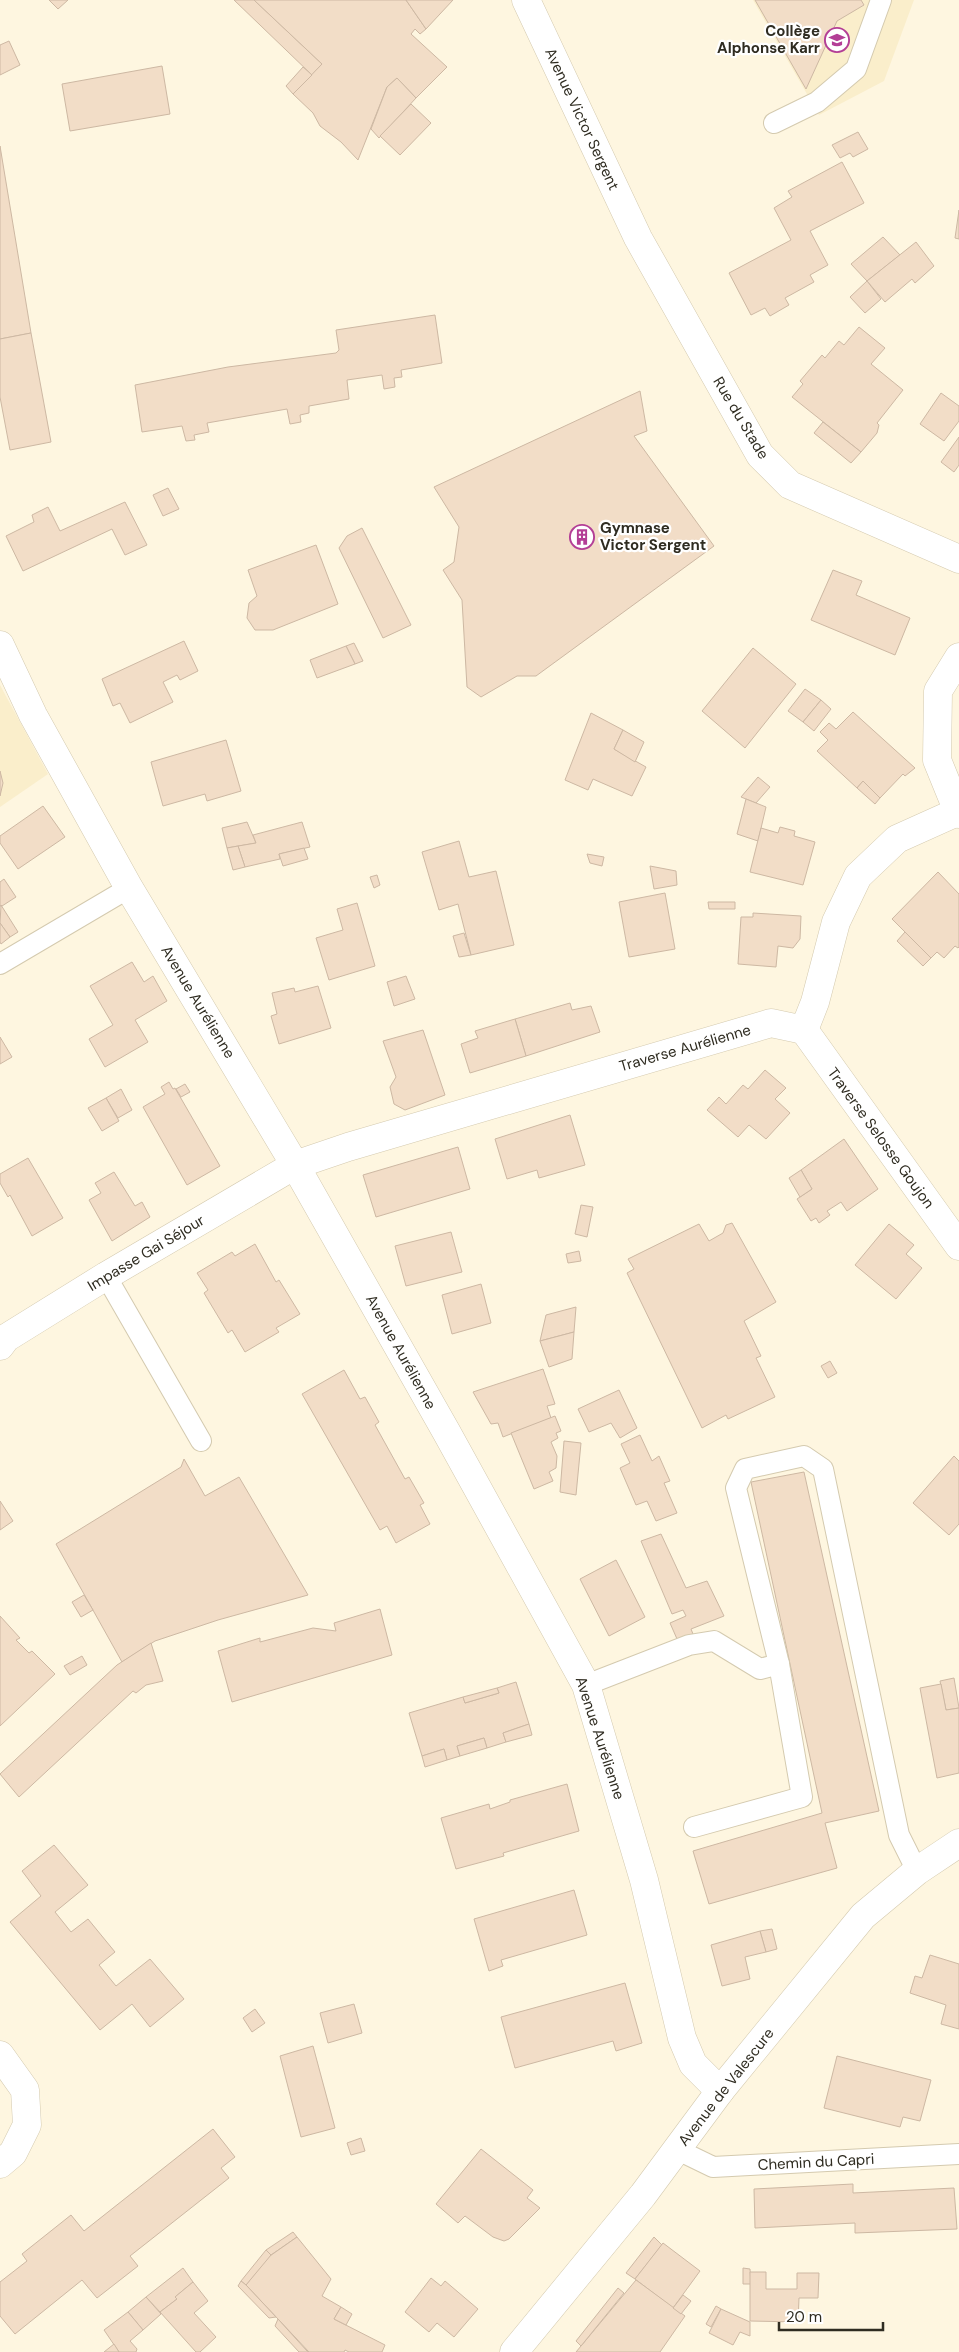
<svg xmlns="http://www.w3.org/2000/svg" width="959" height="2352" font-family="'DM Sans',sans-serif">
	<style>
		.built { fill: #faeecb }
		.building { fill: #f2ddc7; stroke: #cdb8a3 }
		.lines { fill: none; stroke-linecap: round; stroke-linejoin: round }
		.service-casing { stroke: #d4caaf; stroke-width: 22 }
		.minor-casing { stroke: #d4caaf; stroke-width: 29 }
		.secondary-casing { stroke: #d4caaf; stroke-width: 29 }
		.service { stroke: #fff; stroke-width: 20 }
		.minor { stroke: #fff; stroke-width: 28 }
		.secondary { stroke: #fff; stroke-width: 28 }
		.labels { text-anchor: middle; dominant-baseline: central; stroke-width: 4.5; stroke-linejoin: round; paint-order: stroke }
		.poi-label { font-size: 15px; font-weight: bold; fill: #2f2c21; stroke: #fff; text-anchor: end }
		.street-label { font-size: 15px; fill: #2f2c21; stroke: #fff }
	</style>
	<rect width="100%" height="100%" fill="#fef6e0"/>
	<g class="built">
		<path d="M753 0H914L884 81 819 115Z"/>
		<path d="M0 685 48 774 0 807Z"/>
	</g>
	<g class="building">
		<path d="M49 0H68L58 9Z"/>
		<path d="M234 0H254L322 64 312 75Z"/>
		<path d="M254 0H406L426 29 420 34 415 29 411 34 447 67 416 98 397 78 387 87 358 160 341 142 320 126 313 113 293 94 322 64Z"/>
		<path d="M406 0H453L426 29Z"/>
		<path d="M755 0H861L864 5 837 21 806 89Z"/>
		<path d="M9 41 20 65 0 75V45Z"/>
		<path d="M162 66 170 114 70 131 62 84Z"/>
		<path d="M303 67 312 75 293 94 286 86Z"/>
		<path d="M397 78 416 98 379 138 371 129 387 87Z"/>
		<path d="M411 104 431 123 400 155 380 136Z"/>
		<path d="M858 132 868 149 853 157 850 153 840 158 832 145Z"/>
		<path d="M0 146 31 333 0 339Z"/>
		<path d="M842 162 864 203 810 231 828 265 810 275 814 282 785 298 789 305 770 316 765 308 751 315 729 273 791 240 774 208 792 197 788 191Z"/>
		<path d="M959 210V239L955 238Z"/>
		<path d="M883 237 900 255 867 281 851 264Z"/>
		<path d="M916 242 934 266 915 283 912 279 885 302 867 281Z"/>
		<path d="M867 281 881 299 865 313 850 297Z"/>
		<path d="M435 315 442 363 401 370 402 377 394 378 395 387 384 389 382 375 347 380 349 399 309 406V413L300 415 301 422 290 424 287 409 207 423 209 432 194 435 195 440 186 441 182 426 142 432 135 385 228 367 336 353 339 350 336 330Z"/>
		<path d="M859 327 885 348 871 364 903 390 877 423 879 425 877 433 861 452 792 397 803 384 800 381 822 355 825 358 839 341 844 345Z"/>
		<path d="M31 333 51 442 10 450 0 397V339Z"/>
		<path d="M640 391 647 431 634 436 714 546 536 676H517L481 697 467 687 462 600 443 570 454 562 459 527 434 487Z"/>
		<path d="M941 393 959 406V421L944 441 920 424Z"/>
		<path d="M823 422 861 452 851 463 814 433Z"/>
		<path d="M959 437V465L954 472 941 462Z"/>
		<path d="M168 488 179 509 163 516 153 495Z"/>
		<path d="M125 502 147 545 125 555 112 529 23 571 6 536 34 522 32 515 48 507 60 531Z"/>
		<path d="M362 528 411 625 383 638 339 548 347 536Z"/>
		<path d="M316 545 338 604 273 630H255L247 618 249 603 257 596 248 570Z"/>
		<path d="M833 570 862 581 856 595 910 618 895 655 811 620Z"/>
		<path d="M184 641 198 671 180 680 177 675 163 682 173 702 130 723 120 703 113 706 102 679Z"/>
		<path d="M354 643 363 661 355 664 346 646Z"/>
		<path d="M346 646 355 664 317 678 310 660Z"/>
		<path d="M753 648 796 684 745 748 702 711Z"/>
		<path d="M805 689 821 700 803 722 788 711Z"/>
		<path d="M821 700 831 709 814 731 803 722Z"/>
		<path d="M853 712 915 768 905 776 903 774 880 798 863 781 857 788 817 751 828 740 820 732 829 723 836 729Z"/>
		<path d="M591 713 623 730 614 749 646 767 632 796 593 779 588 790 565 780Z"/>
		<path d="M623 730 644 742 635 762 614 749Z"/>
		<path d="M226 740 241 791 207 801 205 794 163 806 151 762Z"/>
		<path d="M0 771 3 783 0 796Z"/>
		<path d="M758 777 770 787 756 803 741 797Z"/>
		<path d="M863 781 880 798 875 804 857 788Z"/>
		<path d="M746 799 766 807 758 841 737 834Z"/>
		<path d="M43 806 65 837 18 869 0 843V836Z"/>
		<path d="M247 822 256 843 227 848 222 828Z"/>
		<path d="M302 822 310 847 279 854 280 859 245 867 238 846 256 843 253 835Z"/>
		<path d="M780 827 795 831 794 836 815 842 803 885 750 872 761 828 778 833Z"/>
		<path d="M459 841 469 877 496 871 514 945 471 955 458 904 439 910 422 852Z"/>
		<path d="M238 846 245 867 233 870 227 848Z"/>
		<path d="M304 848 308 859 283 866 279 854Z"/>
		<path d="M587 854 604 857 602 866 590 863Z"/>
		<path d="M650 866 676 871 677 885 654 889Z"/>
		<path d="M938 872 959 894V947L958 948 955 946 944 958 937 952 931 958 892 919Z"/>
		<path d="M377 875 380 885 374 888 370 877Z"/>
		<path d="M4 879 16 897 2 906H0V882Z"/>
		<path d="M665 893 675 949 629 957 619 902Z"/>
		<path d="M708 902H735V909H709Z"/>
		<path d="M357 903 375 966 329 980 316 938 343 930 337 909Z"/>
		<path d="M1 905 18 932 10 937 0 923Z"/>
		<path d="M753 913 801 916 800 939 793 948 778 946 776 967 738 964 741 917H753Z"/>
		<path d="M0 923 10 937 1 944 0 942Z"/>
		<path d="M905 932 931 958 923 966 897 941Z"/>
		<path d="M464 933 471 955 459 957 453 936Z"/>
		<path d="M132 962 144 982 153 976 167 1001 135 1020 148 1042 105 1067 89 1039 113 1025 90 986Z"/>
		<path d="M406 976 415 999 394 1006 387 982Z"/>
		<path d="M318 986 331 1028 279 1044 271 1016 277 1014 272 993 294 988 295 992Z"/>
		<path d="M570 1003 572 1010 591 1006 600 1032 526 1056 515 1019Z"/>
		<path d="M515 1019 526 1056 470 1073 461 1044 478 1038 475 1031Z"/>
		<path d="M423 1030 445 1095 405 1110 394 1104 390 1087 396 1077 383 1041Z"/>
		<path d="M0 1037 12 1057 0 1064Z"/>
		<path d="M765 1070 786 1088 775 1099 790 1113 766 1139 749 1125 738 1137 707 1110 719 1097 726 1104 743 1085 748 1089Z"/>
		<path d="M169 1082 173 1089 175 1088 220 1166 187 1185 143 1107 165 1094 161 1087Z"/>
		<path d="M185 1084 190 1092 181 1097 176 1089Z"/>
		<path d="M121 1089 132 1110 118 1118 106 1098Z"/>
		<path d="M106 1098 119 1121 102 1131 88 1108Z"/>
		<path d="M570 1115 585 1165 539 1178 537 1170 507 1179 495 1139Z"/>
		<path d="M844 1139 878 1189 847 1211 841 1202 827 1211 830 1215 819 1223 816 1218 811 1221 797 1199 812 1189 801 1170Z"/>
		<path d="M458 1147 470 1189 376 1217 363 1175Z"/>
		<path d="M28 1158 63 1218 32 1236 10 1195 8 1197 0 1183V1174Z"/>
		<path d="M801 1170 812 1189 800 1197 789 1178Z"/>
		<path d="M114 1172 135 1206 142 1202 150 1217 112 1241 89 1200 101 1193 95 1183Z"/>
		<path d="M581 1205 593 1207 587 1237 575 1234Z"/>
		<path d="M732 1223 776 1302 744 1321 761 1356 756 1358 775 1397 728 1419 726 1415 702 1428 627 1273 634 1269 628 1259 699 1224 709 1241 723 1233 726 1225Z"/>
		<path d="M889 1224 914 1245 906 1254 922 1268 896 1299 855 1265Z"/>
		<path d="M451 1232 462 1272 406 1286 395 1246Z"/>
		<path d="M255 1244 276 1282 279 1280 300 1314 276 1328 279 1332 245 1352 232 1330 228 1333 204 1293 208 1290 197 1273 232 1252 235 1256Z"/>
		<path d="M579 1251 581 1261 568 1263 566 1254Z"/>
		<path d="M481 1284 491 1323 452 1334 442 1295Z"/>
		<path d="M576 1307 574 1332 540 1341 546 1315Z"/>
		<path d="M574 1332 572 1359 549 1367 540 1341Z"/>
		<path d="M830 1361 837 1373 828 1378 821 1366Z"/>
		<path d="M543 1369 555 1404 547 1406 551 1418 503 1437 498 1423 491 1424 473 1392Z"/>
		<path d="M344 1370 360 1399 365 1397 379 1422 375 1425 405 1479 409 1477 424 1503 420 1505 430 1524 396 1543 387 1526 380 1530 302 1394Z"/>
		<path d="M619 1390 637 1428 620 1438 611 1423 589 1432 578 1409Z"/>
		<path d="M555 1416 561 1431 556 1433 558 1438 551 1442 557 1456 556 1468 549 1472 553 1481 534 1489 511 1433Z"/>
		<path d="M640 1435 652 1461 659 1456 670 1481 664 1483 677 1513 656 1521 647 1501 636 1505 620 1468 630 1463 621 1444Z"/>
		<path d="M564 1441 581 1443 576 1495 560 1492Z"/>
		<path d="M954 1456 959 1461V1524L949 1535 913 1503Z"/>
		<path d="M184 1459 205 1496 239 1477 308 1595 218 1620 155 1641 122 1662 56 1544 181 1467Z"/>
		<path d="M804 1472 879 1811 825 1823 837 1868 709 1904 693 1851 822 1813 751 1482Z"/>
		<path d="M0 1501 13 1521 0 1530Z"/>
		<path d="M661 1534 686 1588 707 1581 724 1616 691 1629 693 1634 677 1639 670 1623 686 1616 683 1610 672 1614 641 1541Z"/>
		<path d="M616 1560 645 1617 609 1636 580 1579Z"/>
		<path d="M84 1595 93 1610 81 1617 72 1602Z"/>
		<path d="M380 1609 392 1655 232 1702 218 1651 260 1638V1642L313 1628 336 1631 334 1623Z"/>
		<path d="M0 1616 20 1638 16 1640 29 1653 32 1651 55 1674 0 1726Z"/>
		<path d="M151 1643 163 1681 146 1685 136 1693 133 1691 19 1797 0 1774 117 1665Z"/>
		<path d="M82 1656 87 1665 70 1675 64 1666Z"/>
		<path d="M954 1678 959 1708 946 1710 940 1681Z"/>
		<path d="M516 1682 529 1724 503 1733 506 1742 487 1748 484 1738 457 1746 460 1756 447 1760 444 1749 422 1756 409 1713 463 1697 465 1703 499 1693 497 1688Z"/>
		<path d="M941 1684 946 1710 959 1708V1773L937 1778 920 1688Z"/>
		<path d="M497 1688 499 1693 465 1703 463 1697Z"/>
		<path d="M529 1724 532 1735 506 1742 503 1733Z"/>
		<path d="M484 1738 487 1748 460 1756 457 1746Z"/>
		<path d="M444 1749 447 1760 425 1767 422 1756Z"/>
		<path d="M567 1784 579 1831 503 1853 504 1856 456 1869 441 1818 489 1804 490 1809 510 1802V1800Z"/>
		<path d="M54 1845 88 1885 55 1912 71 1932 88 1919 115 1952 99 1965 116 1986 150 1959 184 1999 150 2027 132 2004 100 2030 10 1922 41 1896 22 1871Z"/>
		<path d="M574 1890 587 1935 501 1960 503 1966 489 1971 474 1919Z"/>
		<path d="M772 1929 777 1949 766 1952 760 1931Z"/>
		<path d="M760 1931 766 1952 745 1957 750 1979 722 1986 711 1945Z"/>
		<path d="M930 1955 959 1964V2029L941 2024 946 2005 910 1993 915 1976 922 1978Z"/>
		<path d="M625 1983 642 2043 616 2051 613 2041 515 2068 501 2017Z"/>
		<path d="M354 2004 362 2033 328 2043 320 2013Z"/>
		<path d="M255 2009 265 2023 252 2032 243 2018Z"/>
		<path d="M313 2046 335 2128 301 2137 280 2056Z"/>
		<path d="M837 2056 931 2080 920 2121 903 2117 900 2127 824 2108Z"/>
		<path d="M213 2129 235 2157 221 2168 229 2178 130 2256 138 2266 97 2298 82 2280 15 2334 0 2316V2282L27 2261 22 2254 71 2215 84 2231Z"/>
		<path d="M361 2138 365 2151 351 2155 347 2143Z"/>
		<path d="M481 2149 533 2190 527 2198 540 2208 509 2239 504 2241 493 2237 465 2216 458 2223 436 2204Z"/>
		<path d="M853 2184V2193L954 2188 957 2229 855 2233V2223L755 2228 754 2189Z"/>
		<path d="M293 2232 297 2237 271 2255 266 2250Z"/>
		<path d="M297 2237 331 2279 322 2296 341 2307 334 2319 385 2345 382 2352H349L345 2350 344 2352H309L246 2285 267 2258Z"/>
		<path d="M654 2237 662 2245 635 2279 626 2273Z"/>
		<path d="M663 2243 700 2271 673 2308 635 2279Z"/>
		<path d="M266 2250 271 2255 246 2285 241 2281Z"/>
		<path d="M183 2268 193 2282 175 2297 177 2299 160 2312 146 2297Z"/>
		<path d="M743 2268 750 2269 751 2284H743Z"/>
		<path d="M750 2272H766V2289H797V2273H819L818 2298H799L798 2322 750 2321Z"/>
		<path d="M431 2278 441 2286 445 2281 478 2309 454 2337 437 2323 429 2332 405 2312Z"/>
		<path d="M636 2280 685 2316 660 2352H576Z"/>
		<path d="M241 2281 246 2285 276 2317 269 2318 238 2286Z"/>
		<path d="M193 2282 208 2301 194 2313 216 2337 200 2352H196L160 2312 177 2299 175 2297Z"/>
		<path d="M618 2288 624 2293 581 2346 576 2341Z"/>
		<path d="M683 2295 691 2301 681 2314 673 2308Z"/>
		<path d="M146 2297 161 2314 143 2330 128 2312Z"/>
		<path d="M716 2306 721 2309 711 2327 706 2324Z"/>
		<path d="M341 2307 352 2314 346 2325 334 2319Z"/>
		<path d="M721 2309 750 2322V2336L740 2332 733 2345 709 2333Z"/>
		<path d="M128 2312 143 2330 130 2341 137 2349 136 2352H119L104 2330Z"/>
		<path d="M278 2319 307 2351 309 2352H299L275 2326Z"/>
		<path d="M114 2344 119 2352H104Z"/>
	</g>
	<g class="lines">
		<defs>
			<g id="service">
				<path d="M774 123 817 102 856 69 881 0"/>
				<path d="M0 964 129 888"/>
				<path d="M106 1276 201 1441"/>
				<path d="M586 1685 689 1645 714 1641 760 1669 779 1664 736 1488 745 1469 804 1456 823 1469 899 1835 917 1871"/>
				<path d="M694 1827 802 1797 779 1664"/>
				<path d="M678 2150 713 2167 959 2154"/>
			</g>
			<g id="minor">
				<path d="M526 0 638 238 760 455 790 485 959 559"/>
				<path d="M0 645 33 715 129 888 295 1165 447 1433 586 1685 644 1880 682 2038 693 2064 720 2091"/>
				<path d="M959 657 938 691 937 760 959 814"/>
				<path d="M804 1030 959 1246"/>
				<path d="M0 1346 6 1338 106 1276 295 1165 348 1147 771 1023 804 1030 815 1002 836 922 858 876 897 839 957 812"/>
				<path d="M0 2055 25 2090 27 2125 13 2153 0 2164"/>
			</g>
			<path id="secondary" d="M514 2352 643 2195 720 2091 863 1916 917 1871 959 1843"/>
		</defs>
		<use href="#service" class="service-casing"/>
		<use href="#minor" class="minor-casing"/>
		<use href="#secondary" class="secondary-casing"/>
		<use href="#service" class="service"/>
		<use href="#minor" class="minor"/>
		<use href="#secondary" class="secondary"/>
	</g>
	<defs>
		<symbol id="school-ring" viewBox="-11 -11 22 22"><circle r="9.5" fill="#fff" stroke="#b33e96" stroke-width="1.5"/><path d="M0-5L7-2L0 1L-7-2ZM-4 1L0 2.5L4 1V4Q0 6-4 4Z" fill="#b33e96"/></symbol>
		<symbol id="building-ring" viewBox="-11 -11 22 22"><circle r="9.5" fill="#fff" stroke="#b33e96" stroke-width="1.5"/><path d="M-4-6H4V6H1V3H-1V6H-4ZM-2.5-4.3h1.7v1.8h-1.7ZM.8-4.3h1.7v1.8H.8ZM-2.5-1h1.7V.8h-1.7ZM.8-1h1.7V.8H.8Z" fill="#b33e96"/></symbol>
	</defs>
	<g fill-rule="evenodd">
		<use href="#school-ring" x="823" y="26" width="28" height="28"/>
		<use href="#building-ring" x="568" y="523" width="28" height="28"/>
	</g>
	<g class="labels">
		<g class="poi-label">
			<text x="820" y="31">Collège<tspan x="820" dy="17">Alphonse Karr</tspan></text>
			<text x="600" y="528" text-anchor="start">Gymnase<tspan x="600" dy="17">Victor Sergent</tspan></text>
		</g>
		<g class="street-label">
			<text transform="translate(582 119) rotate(65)">Avenue Victor Sergent</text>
			<text transform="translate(741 418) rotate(59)">Rue du Stade</text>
			<text transform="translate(198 1002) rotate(59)">Avenue Aurélienne</text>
			<text transform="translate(685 1048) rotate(-16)">Traverse Aurélienne</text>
			<text transform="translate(881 1138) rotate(54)">Traverse Selosse Goujon</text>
			<text transform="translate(146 1253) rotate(-31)">Impasse Gai Séjour</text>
			<text transform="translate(401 1352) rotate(61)">Avenue Aurélienne</text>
			<text transform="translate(600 1738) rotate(72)">Avenue Aurélienne</text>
			<text transform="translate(726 2087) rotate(-52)">Avenue de Valescure</text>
			<text transform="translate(816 2162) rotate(-3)">Chemin du Capri</text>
		</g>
	</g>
	<path d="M779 2322v8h104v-8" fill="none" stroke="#2f2c21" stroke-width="2.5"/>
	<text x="786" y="2322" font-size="15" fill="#2f2c21" stroke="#ffffff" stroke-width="4" paint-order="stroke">20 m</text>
</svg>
